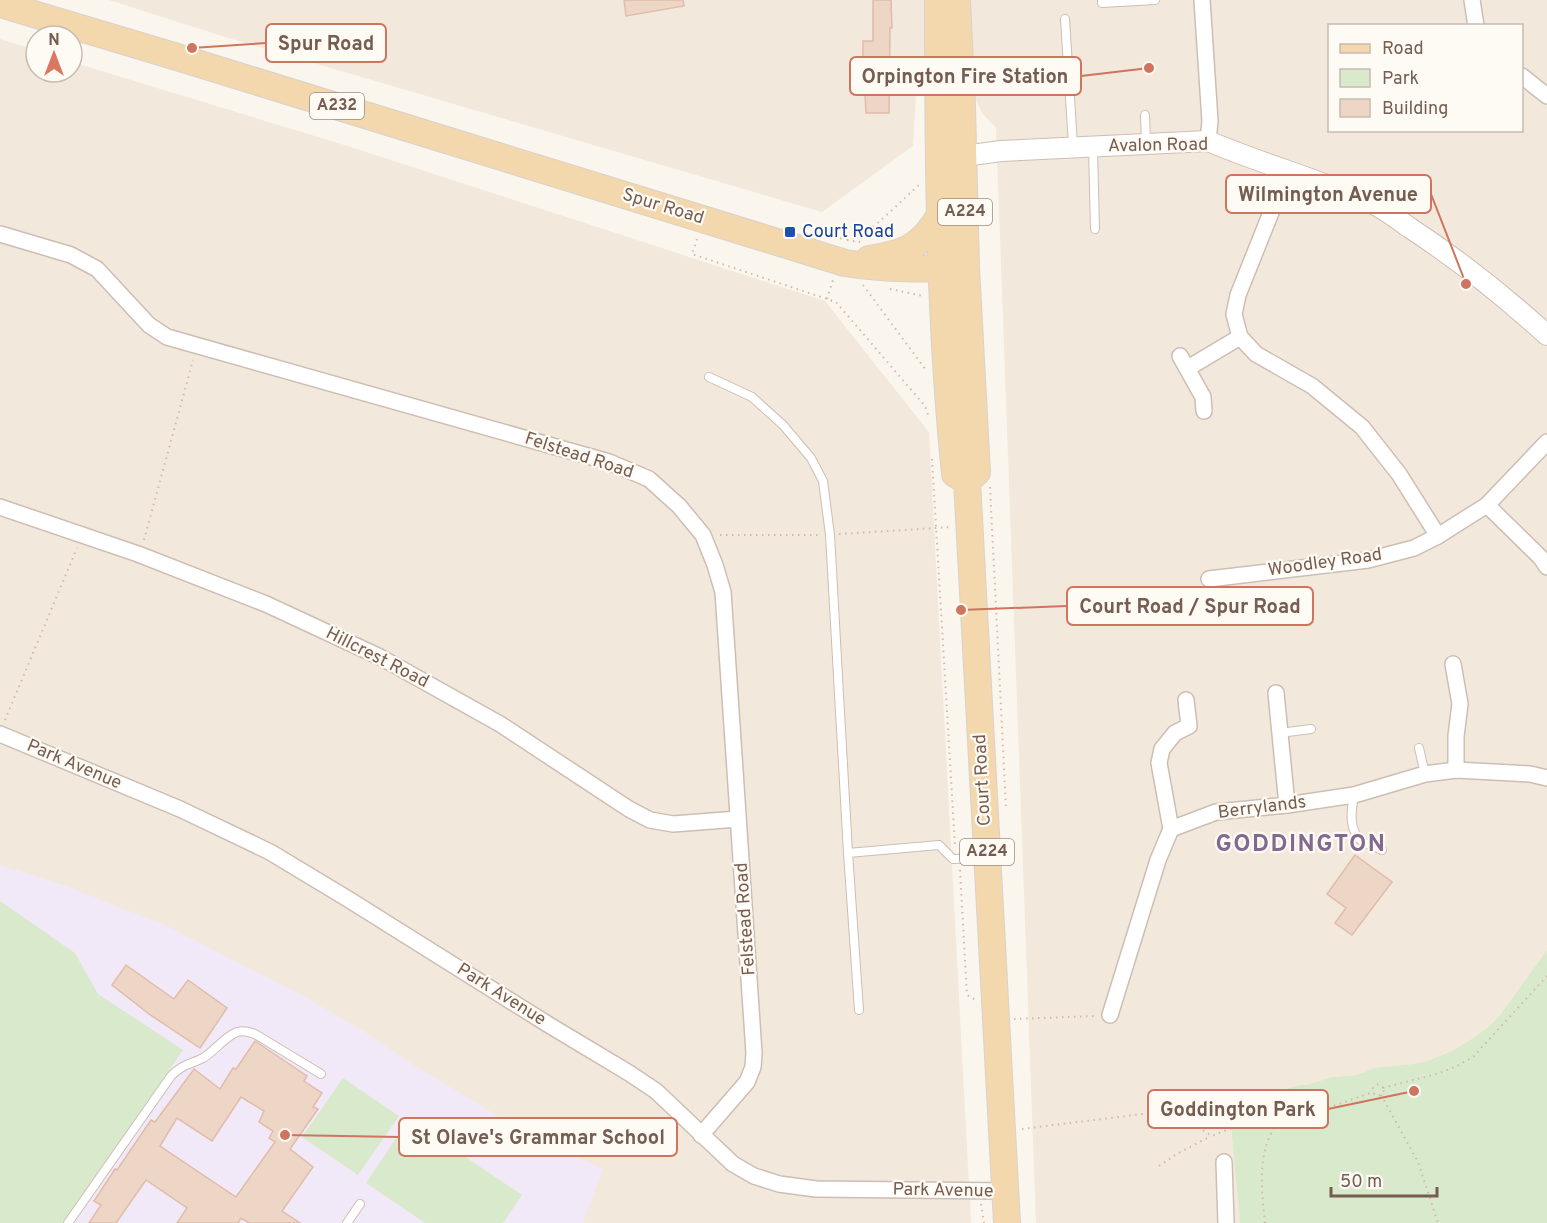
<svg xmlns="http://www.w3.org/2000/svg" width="1547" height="1223" font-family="Overpass,sans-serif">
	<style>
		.residential { fill: #f3e8dc; fill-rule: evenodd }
		.education { fill: #f2e9f8 }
		.green { fill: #d8e9cc }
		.building { fill: #eed6c7; stroke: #e0bca9; stroke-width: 1.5; fill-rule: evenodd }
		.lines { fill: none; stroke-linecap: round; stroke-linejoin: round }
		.service-casing { stroke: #cdbeb3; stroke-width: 10 }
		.minor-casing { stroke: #cdbeb3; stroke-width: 18 }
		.tertiary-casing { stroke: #cdbeb3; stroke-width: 22 }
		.primary-casing { stroke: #d9d2ce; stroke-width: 28 }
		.path { stroke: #d4b9aa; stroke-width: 2; stroke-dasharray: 1.5 4.5; stroke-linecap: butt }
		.service { stroke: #fff; stroke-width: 8 }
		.minor { stroke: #fff; stroke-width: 15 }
		.tertiary { stroke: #fff; stroke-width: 20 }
		.primary { stroke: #f3d7ad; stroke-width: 26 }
		.transit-dot { fill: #1a4fb4; stroke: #fefaf4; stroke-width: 2 }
		.labels { text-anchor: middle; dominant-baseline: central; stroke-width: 4.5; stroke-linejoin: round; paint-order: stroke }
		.shield { fill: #fefaf4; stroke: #9f8c82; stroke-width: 1.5 }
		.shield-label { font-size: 16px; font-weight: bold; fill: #765d51 }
		.street-label { font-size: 18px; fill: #765d51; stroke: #fefaf4 }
		.transit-label { font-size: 18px; fill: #164399; stroke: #fefaf4; text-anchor: start }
		.district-label { font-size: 24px; font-weight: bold; letter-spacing: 1.5px; fill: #826990; stroke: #fefaf4 }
		.leader { fill: none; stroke: #cf745e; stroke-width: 2 }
		.callout-dot { fill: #cf745e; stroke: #fefaf4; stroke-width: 2 }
		.callout { fill: #fefaf4; stroke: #cf745e; stroke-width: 2 }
		.callout-label { font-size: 20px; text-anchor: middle; font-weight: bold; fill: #765d51 }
	</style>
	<rect width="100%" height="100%" fill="#fbf6ed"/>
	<g class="residential">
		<path d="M109 0H1547V950L1500 1015 1487 1028 1473 1038 1452 1051 1427 1061 1412 1064 1375 1068 1356 1075 1332 1077 1306 1085H1299L1261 1097 1231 1112 1240 1223H1036L996 128 982 113 973 93 916 95 913 146 822 212 228 38ZM1330 26H1522V130H1330Z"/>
		<path d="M0 39 36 50V72H72V62L351 147 825 301 929 432 971 1223H0Z"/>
	</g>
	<path class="education" d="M0 865 66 886 154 921 155 920 298 993 365 1032 415 1066 518 1128 572 1155 603 1169 583 1223H0Z"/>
	<g class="green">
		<path d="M0 901 75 953 98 994 183 1050 63 1223H0Z"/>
		<path d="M1547 950V1223H1240L1230 1112 1261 1097 1299 1085H1306L1332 1077 1356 1075 1375 1068 1412 1064 1427 1061 1452 1051 1473 1038 1487 1028 1500 1015Z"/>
		<path d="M343 1078 399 1116 358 1175 302 1137Z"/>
		<path d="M409 1119 522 1195 503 1223H425L366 1183Z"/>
	</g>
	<g class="building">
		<path d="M624 0H683L684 6 626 16Z"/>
		<path d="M873 0H891L892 28H890L889 113H866L865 94H870V65L863 64V41H873Z"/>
		<path d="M1355 855 1392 882 1352 935 1335 923 1346 908 1327 894Z"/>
		<path d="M126 965 174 999 188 980 227 1008 200 1048 149 1014 112 985Z"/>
		<path d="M255 1041 307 1076 304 1081 322 1093 313 1107 318 1109 290 1149 313 1167 282 1211 300 1223H249L241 1218 238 1223H177L187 1208 146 1180 116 1223H89L101 1205 94 1201 115 1169 117 1170 151 1120 155 1122 194 1069 220 1089 233 1068 236 1069ZM241 1097 264 1111 259 1122 273 1131 269 1138 275 1142 236 1197 160 1146 177 1118 212 1141Z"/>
	</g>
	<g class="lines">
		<defs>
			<g id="service">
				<path d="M1102 0V3L1155 0"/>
				<path d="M1065 19 1073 146"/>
				<path d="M1145 115 1146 143"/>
				<path d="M1093 148 1095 229"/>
				<path d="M709 377 752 397 783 425 811 458 823 481 830 535 848 853 939 845 953 859 984 858"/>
				<path d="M1280 733 1311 729"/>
				<path d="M1419 748 1425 774"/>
				<path d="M1354 795C1351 811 1348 831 1363 842 1368 845 1376 847 1382 850"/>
				<path d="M848 853 859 1010"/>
				<path d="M68 1223 171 1076C183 1064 189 1065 203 1058 215 1051 224 1037 237 1032 244 1030 249 1032 255 1034L321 1074"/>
				<path d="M347 1223 360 1204"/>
			</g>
			<g id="minor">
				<path d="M1202 0 1210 121 1208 141"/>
				<path d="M1472 0 1476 26"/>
				<path d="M1522 76 1547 96"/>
				<path d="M1288 170 1238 295 1234 314 1240 337 1256 354 1312 386 1362 427 1399 474 1438 536"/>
				<path d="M0 234 71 255 97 269 149 325 167 337 609 462 649 479 679 506 703 535 715 565 723 592 754 1053 753 1067 747 1082 701 1135"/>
				<path d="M1180 356 1203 397 1204 411"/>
				<path d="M1188 368 1240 337"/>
				<path d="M1487 505 1541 558 1547 567"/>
				<path d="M0 507 138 554 266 604 380 657 500 724 629 809 650 820 673 824 738 819"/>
				<path d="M1209 579 1368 560 1414 548 1438 536 1487 505 1547 442"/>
				<path d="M1453 664 1460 704 1456 736V770"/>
				<path d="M1276 693 1287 805"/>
				<path d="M0 734 180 809 270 852 348 899 549 1025 629 1073 656 1091 733 1164 754 1176 779 1184 816 1189 1005 1191"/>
				<path d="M1171 829 1159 763 1162 749 1175 733 1189 726 1186 700"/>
				<path d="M1110 1015 1158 860 1171 829 1216 812 1287 805 1354 795 1425 774 1456 770 1530 774 1547 778"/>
				<path d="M1224 1162 1226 1223"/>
			</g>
			<path id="tertiary" d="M949 160 964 156 1001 151 1208 141C1262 164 1318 179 1371 203 1385 209 1397 219 1410 228 1459 260 1504 296 1547 335"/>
			<g id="primary">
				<path d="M938 0C938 158 939 316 955 474L967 481"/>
				<path d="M957 0 962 106 966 267 977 472 967 481"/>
				<path d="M0 4 177 57 845 263C888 270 923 269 966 267"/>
				<path d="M869 259C904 253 921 248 940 215"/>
				<path d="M967 481 1007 1223"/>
			</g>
		</defs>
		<use href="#service" class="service-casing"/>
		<use href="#minor" class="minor-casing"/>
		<use href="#tertiary" class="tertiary-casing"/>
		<use href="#primary" class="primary-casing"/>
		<g class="path">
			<path d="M817 232C828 235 842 241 854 238 869 235 906 196 920 184"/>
			<path d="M697 239 692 254 836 302 925 406 929 418"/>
			<path d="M847 240 860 242"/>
			<path d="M863 285 926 370"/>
			<path d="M890 289 923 296"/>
			<path d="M827 299 833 280"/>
			<path d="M932 459 955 846"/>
			<path d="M990 487 1006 808"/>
			<path d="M839 534 951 527"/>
			<path d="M720 535H819"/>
			<path d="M144 540 193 360"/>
			<path d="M5 720 77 548"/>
			<path d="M960 870 967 995 976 1000"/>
			<path d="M1014 1019 1096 1016"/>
			<circle cx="1378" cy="1090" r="5.5"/>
			<path d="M1383 1088 1436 1074 1455 1067 1473 1057 1547 976"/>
			<path d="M1381 1095 1418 1162 1438 1223"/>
			<path d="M1022 1129 1150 1113 1184 1118 1212 1136 1279 1109 1333 1106 1373 1092"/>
			<path d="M1159 1166 1175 1155 1211 1136"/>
			<path d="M981 1204 984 1223"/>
			<path d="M1265 1223C1261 1184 1254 1132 1295 1109"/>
		</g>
		<use href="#service" class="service"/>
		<use href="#minor" class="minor"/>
		<use href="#tertiary" class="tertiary"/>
		<use href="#primary" class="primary"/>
	</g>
	<rect class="transit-dot" x="784" y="226" width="12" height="12" rx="3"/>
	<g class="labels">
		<g class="shield">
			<rect x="310" y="93" width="54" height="26" rx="4.5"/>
			<rect x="938" y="199" width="54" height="26" rx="4.5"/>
			<rect x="960" y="839" width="54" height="26" rx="4.5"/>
		</g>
		<g class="shield-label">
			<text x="337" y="106">A232</text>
			<text x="965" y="212">A224</text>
			<text x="987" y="852">A224</text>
		</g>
		<g class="street-label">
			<text transform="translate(1158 146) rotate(-1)">Avalon Road</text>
			<text transform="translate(663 207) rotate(17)">Spur Road</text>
			<text transform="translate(579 456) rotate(18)">Felstead Road</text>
			<text transform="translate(1325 563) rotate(-8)">Woodley Road</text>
			<text transform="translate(377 658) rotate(27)">Hillcrest Road</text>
			<text transform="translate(74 765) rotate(23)">Park Avenue</text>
			<text transform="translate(983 780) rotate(-93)">Court Road</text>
			<text transform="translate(1262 808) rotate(-7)">Berrylands</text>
			<text transform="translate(746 919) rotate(-94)">Felstead Road</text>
			<text transform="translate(501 995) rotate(32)">Park Avenue</text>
			<text transform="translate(943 1191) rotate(1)">Park Avenue</text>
		</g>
		<g class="transit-label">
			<text x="802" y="232">Court Road</text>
		</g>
		<g class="district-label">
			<text x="1301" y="845">GODDINGTON</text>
		</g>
	</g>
	<path class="leader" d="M192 48L266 43M1149 68L1081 76M1466 284L1431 194M961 610L1067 606M1414 1091L1328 1109M285 1135L399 1137"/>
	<g class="callout-dot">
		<circle cx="192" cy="48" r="6"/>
		<circle cx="1149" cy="68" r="6"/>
		<circle cx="1466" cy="284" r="6"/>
		<circle cx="961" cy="610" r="6"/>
		<circle cx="1414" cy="1091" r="6"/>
		<circle cx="285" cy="1135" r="6"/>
	</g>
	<g class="callout">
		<rect x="266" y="24" width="120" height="38" rx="6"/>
		<rect x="850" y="57" width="231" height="38" rx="6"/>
		<rect x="1226" y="175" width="205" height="38" rx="6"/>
		<rect x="1067" y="587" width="246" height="38" rx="6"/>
		<rect x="1148" y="1090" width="180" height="38" rx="6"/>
		<rect x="399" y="1118" width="278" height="38" rx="6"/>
	</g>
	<g class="callout-label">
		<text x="326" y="50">Spur Road</text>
		<text x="965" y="83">Orpington Fire Station</text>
		<text x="1328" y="201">Wilmington Avenue</text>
		<text x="1190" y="613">Court Road / Spur Road</text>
		<text x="1238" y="1116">Goddington Park</text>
		<text x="538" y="1144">St Olave's Grammar School</text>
	</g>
	<rect x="1328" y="24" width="195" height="108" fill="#fefaf4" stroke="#c8bbb3" stroke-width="1.5"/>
	<rect x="1340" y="44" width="30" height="9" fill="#f3d7ad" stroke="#c8bbb3" stroke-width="1.5"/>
	<text x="1382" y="54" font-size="18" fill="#765d51">Road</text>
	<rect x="1340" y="69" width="30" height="18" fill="#d8e9cc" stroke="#c8bbb3" stroke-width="1.5"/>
	<text x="1382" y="84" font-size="18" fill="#765d51">Park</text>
	<rect x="1340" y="99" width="30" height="18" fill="#eed6c7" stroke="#c8bbb3" stroke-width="1.5"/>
	<text x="1382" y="114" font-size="18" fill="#765d51">Building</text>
	<g transform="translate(54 54)"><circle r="28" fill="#fefaf4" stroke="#c8bbb3" stroke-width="1.5"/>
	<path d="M0-4.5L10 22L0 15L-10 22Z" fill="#d9775f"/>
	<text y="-9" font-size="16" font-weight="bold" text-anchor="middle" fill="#765d51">N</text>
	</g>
	<path d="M1331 1187v9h106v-9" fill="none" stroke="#765d51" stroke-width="3"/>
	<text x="1340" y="1187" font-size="18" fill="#765d51" stroke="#fefaf4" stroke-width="4.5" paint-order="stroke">50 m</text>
</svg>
